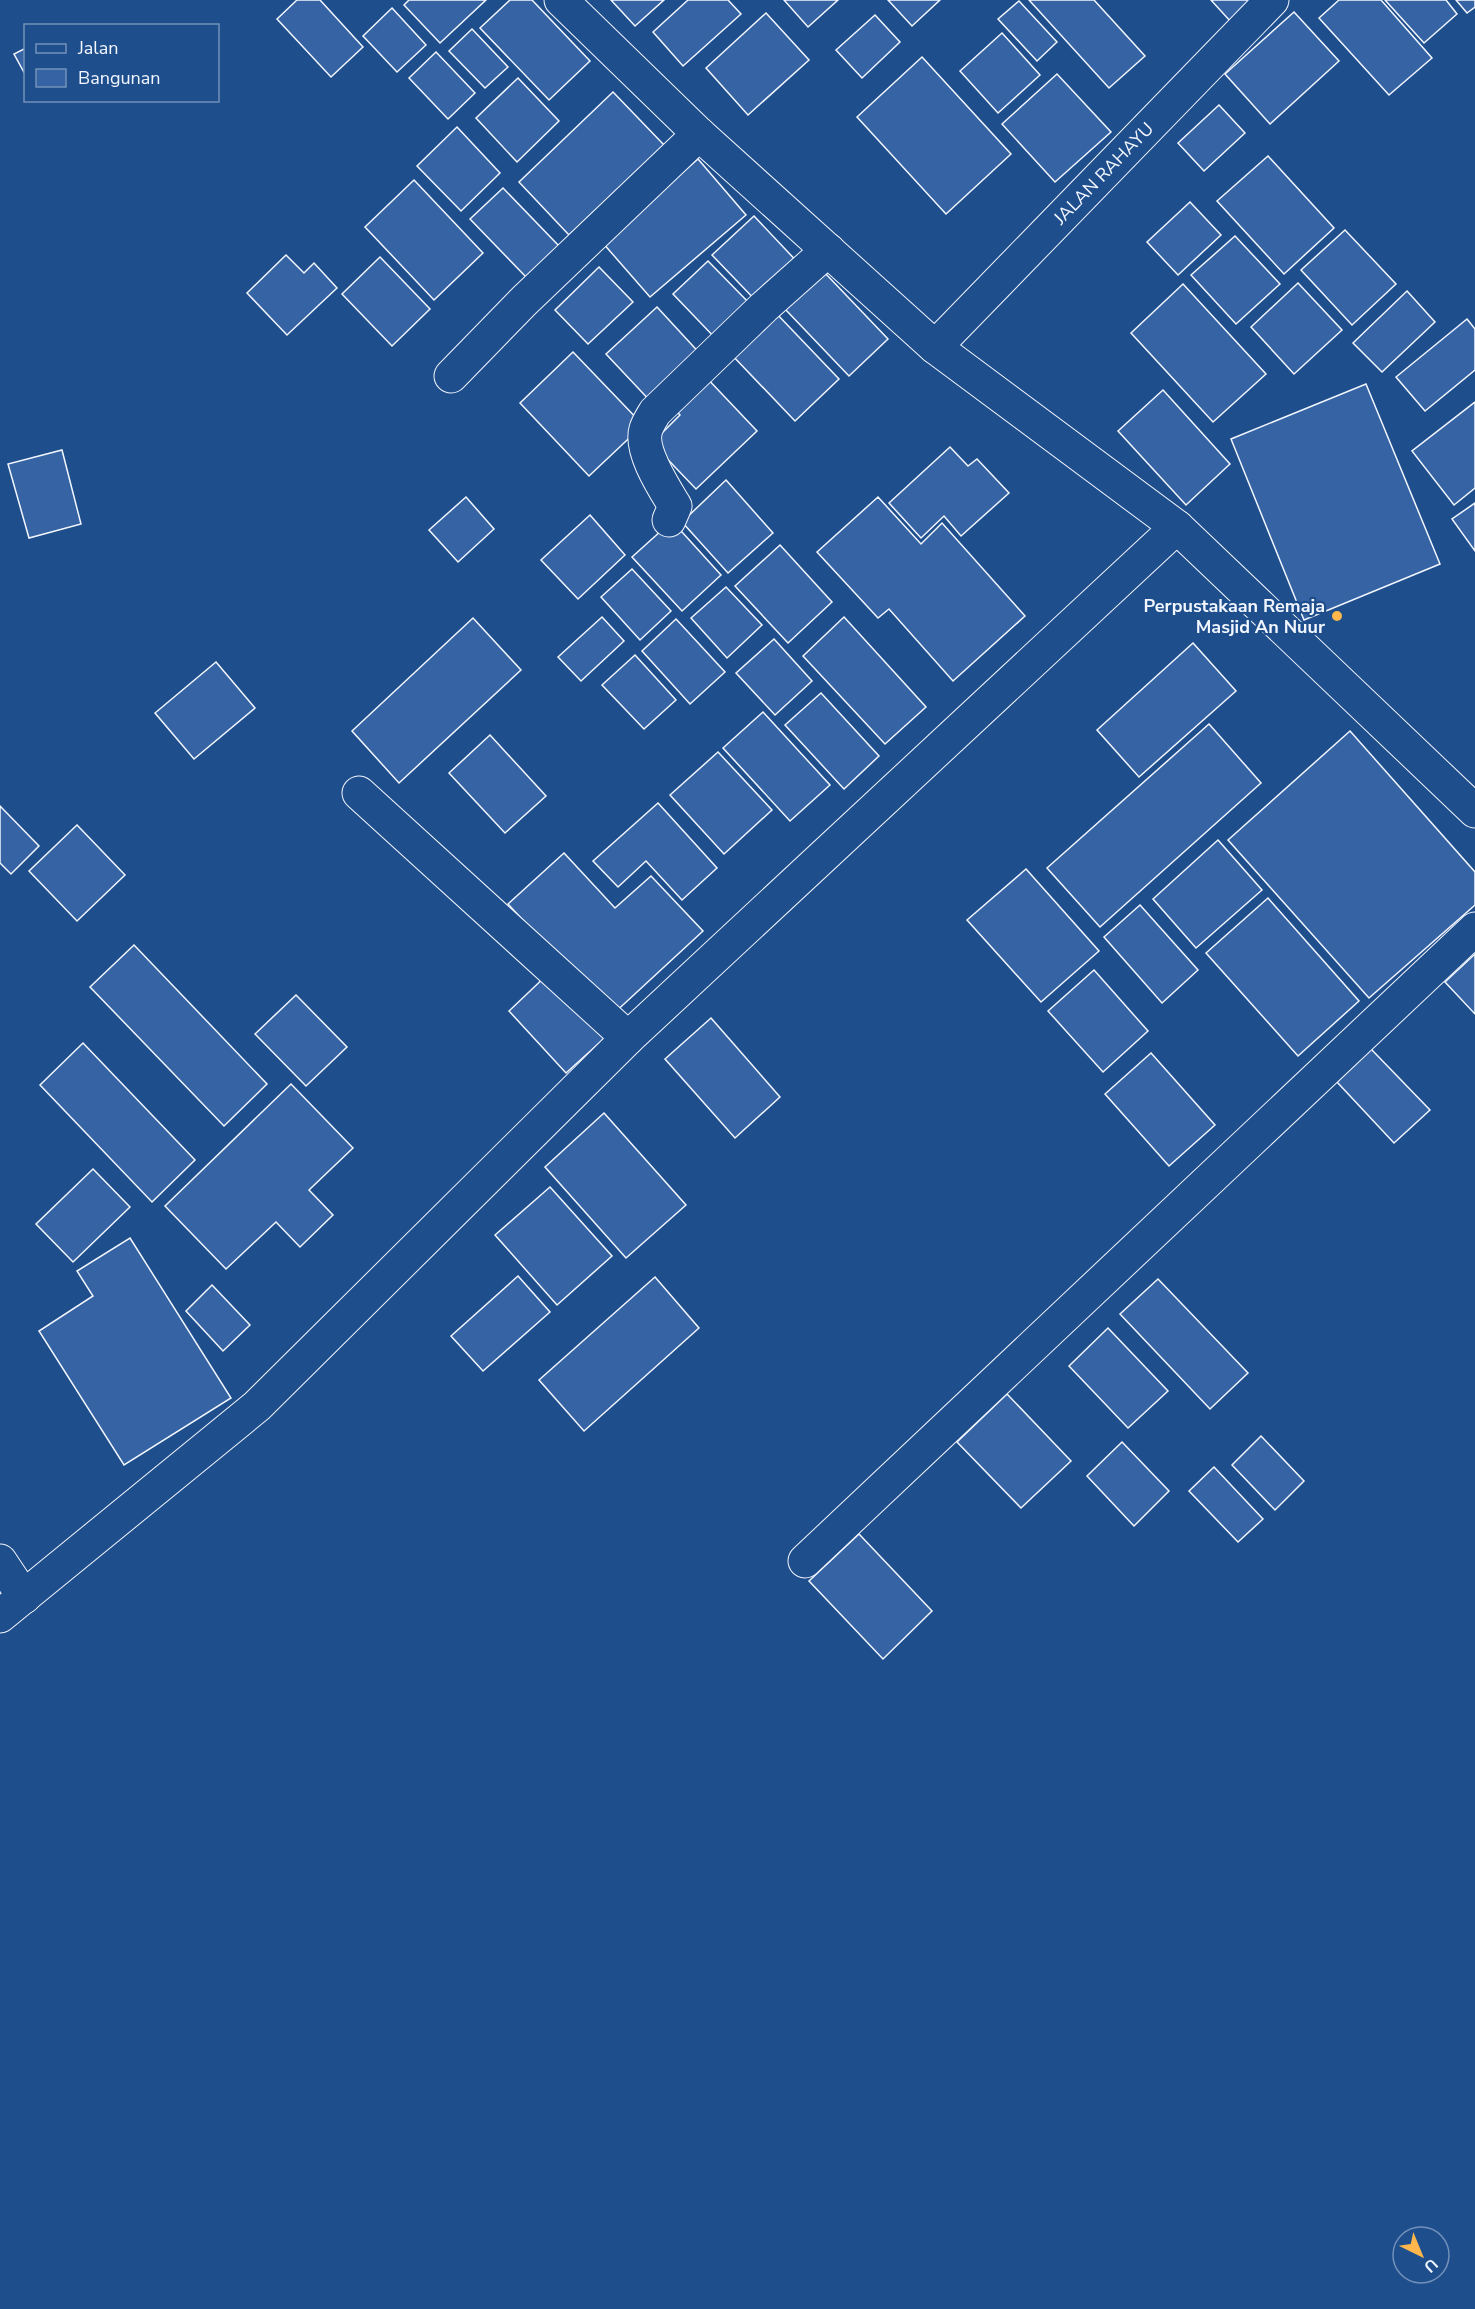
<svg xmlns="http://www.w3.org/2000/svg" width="1475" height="2309" font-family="'Nunito Sans',sans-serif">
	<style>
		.building { fill: #3563a3; stroke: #f2f6ff; stroke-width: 1.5 }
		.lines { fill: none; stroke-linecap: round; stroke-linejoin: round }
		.street-casing { stroke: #f2f6ff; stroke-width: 35 }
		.street { stroke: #1f4e8c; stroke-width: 33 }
		.poi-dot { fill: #ffb74d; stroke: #1f4e8c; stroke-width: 2 }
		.labels { text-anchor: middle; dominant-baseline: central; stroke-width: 4.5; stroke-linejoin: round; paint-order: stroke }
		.street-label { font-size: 18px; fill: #f2f6ff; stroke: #1f4e8c }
		.poi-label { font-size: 18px; font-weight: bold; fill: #f2f6ff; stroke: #1f4e8c; text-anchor: end }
	</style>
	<rect width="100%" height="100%" fill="#1f4e8c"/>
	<g class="building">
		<path d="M297 0H320L363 47 331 77 277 19Z"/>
		<path d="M409 0H486L440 43 404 5Z"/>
		<path d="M510 0H532L590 61 549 100 480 28Z"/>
		<path d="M611 0H664L635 26Z"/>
		<path d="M688 0H728L741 14 683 66 653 32Z"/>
		<path d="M784 0H838L808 27Z"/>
		<path d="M888 0H940L912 26Z"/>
		<path d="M1029 0H1094L1145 56 1109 88Z"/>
		<path d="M1211 0H1255L1231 22Z"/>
		<path d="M1339 0H1381L1432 58 1389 95 1319 18Z"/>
		<path d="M1385 0H1446L1457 14 1424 43Z"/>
		<path d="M1456 0H1475V7L1467 13Z"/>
		<path d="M1019 1 1057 42 1037 61 998 19Z"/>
		<path d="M392 8 426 45 397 72 363 36Z"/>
		<path d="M1294 12 1339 61 1270 124 1225 74Z"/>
		<path d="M766 13 809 60 748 115 706 68Z"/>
		<path d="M875 15 900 42 862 78 836 50Z"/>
		<path d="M472 29 508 67 485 88 449 51Z"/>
		<path d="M1002 33 1040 75 998 113 960 71Z"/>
		<path d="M26 48V76L14 54Z"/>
		<path d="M436 52 475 93 448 119 409 78Z"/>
		<path d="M922 57 1011 154 946 214 857 117Z"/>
		<path d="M1057 74 1111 132 1055 182 1002 124Z"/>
		<path d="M518 78 559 121 517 162 476 118Z"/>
		<path d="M613 92 664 145 569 235 519 182Z"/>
		<path d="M1219 105 1245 133 1204 171 1178 143Z"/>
		<path d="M457 127 500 173 461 211 417 166Z"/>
		<path d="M1268 156 1334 228 1284 274 1217 201Z"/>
		<path d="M698 159 746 215 650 297 602 242Z"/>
		<path d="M414 180 483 253 434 300 365 227Z"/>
		<path d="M503 188 559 246 526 277 470 219Z"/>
		<path d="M1190 202 1221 235 1178 275 1147 242Z"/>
		<path d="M754 216 803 268 762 307 712 255Z"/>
		<path d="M1345 230 1396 284 1352 325 1301 270Z"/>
		<path d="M1235 236 1280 284 1236 324 1191 275Z"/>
		<path d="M286 255 304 273 314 263 337 288 287 335 247 293Z"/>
		<path d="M380 257 430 309 392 346 342 294Z"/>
		<path d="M708 261 753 307 718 341 673 294Z"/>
		<path d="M599 267 633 302 588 344 555 310Z"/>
		<path d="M824 272 888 339 849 376 785 309Z"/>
		<path d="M1298 283 1342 330 1294 374 1251 327Z"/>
		<path d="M1183 284 1266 374 1213 422 1131 333Z"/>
		<path d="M1407 291 1435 322 1382 372 1353 343Z"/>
		<path d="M657 307 704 358 654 405 606 354Z"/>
		<path d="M775 312 839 379 795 421 731 354Z"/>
		<path d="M1467 319 1475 329V370L1425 411 1396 377Z"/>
		<path d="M573 352 643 425 589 476 520 403Z"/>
		<path d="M703 374 757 431 696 489 652 443 680 415 671 405Z"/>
		<path d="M1366 384 1440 564 1304 620 1231 439Z"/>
		<path d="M1163 390 1230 464 1186 505 1118 431Z"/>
		<path d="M1475 402V488L1454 505 1412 451Z"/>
		<path d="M950 447 968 466 977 459 1009 493 961 536 944 516 921 538 889 503Z"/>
		<path d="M62 450 81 524 29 538 8 464Z"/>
		<path d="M726 480 773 533 728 573 682 522Z"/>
		<path d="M466 497 494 529 458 562 429 530Z"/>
		<path d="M878 497 921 544 942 523 1025 616 953 681 889 609 878 618 817 552Z"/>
		<path d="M1475 503V551L1452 519Z"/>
		<path d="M590 515 625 555 578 599 541 560Z"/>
		<path d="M672 521 721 575 682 611 632 557Z"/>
		<path d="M780 545 832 602 788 643 735 586Z"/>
		<path d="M632 569 671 611 640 640 601 597Z"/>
		<path d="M726 587 762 625 727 658 691 618Z"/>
		<path d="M602 617 624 641 581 681 558 657Z"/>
		<path d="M844 617 926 707 885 744 803 656Z"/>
		<path d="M473 618 521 670 399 783 352 731Z"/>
		<path d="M676 619 725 672 690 704 642 651Z"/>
		<path d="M774 639 812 681 775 715 736 673Z"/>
		<path d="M1193 643 1236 691 1139 777 1097 730Z"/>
		<path d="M635 655 676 700 644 729 602 685Z"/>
		<path d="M216 662 255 708 194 759 155 713Z"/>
		<path d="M821 693 879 756 844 789 785 725Z"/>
		<path d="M763 712 830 785 790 821 723 748Z"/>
		<path d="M1209 724 1261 783 1100 927 1047 868Z"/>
		<path d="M1350 731 1475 872V905L1369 998 1228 840Z"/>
		<path d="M490 735 546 796 505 833 449 773Z"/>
		<path d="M718 752 772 810 724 854 670 795Z"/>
		<path d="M658 803 717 868 682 900 646 861 618 887 593 861Z"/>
		<path d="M0 806 39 846 11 874 0 863Z"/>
		<path d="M77 825 125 875 77 921 29 871Z"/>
		<path d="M1218 840 1262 890 1196 948 1153 899Z"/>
		<path d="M564 853 615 908 651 876 703 931 611 1016 508 904Z"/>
		<path d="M1026 869 1099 951 1041 1002 967 920Z"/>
		<path d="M1268 898 1359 1001 1298 1056 1206 953Z"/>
		<path d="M1140 905 1198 970 1162 1003 1104 937Z"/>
		<path d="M134 945 267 1084 224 1126 90 987Z"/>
		<path d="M1475 954V1014L1445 982Z"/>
		<path d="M1094 970 1148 1031 1103 1072 1048 1011Z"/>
		<path d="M550 972 608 1035 566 1073 509 1011Z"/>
		<path d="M296 995 347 1047 306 1086 255 1034Z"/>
		<path d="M711 1018 780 1097 735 1138 665 1059Z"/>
		<path d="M83 1043 195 1160 152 1202 40 1085Z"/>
		<path d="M1371 1049 1430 1110 1394 1143 1337 1082Z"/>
		<path d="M1151 1053 1215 1125 1169 1166 1105 1094Z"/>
		<path d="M291 1084 353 1148 309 1190 333 1215 300 1247 276 1222 226 1269 165 1206Z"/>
		<path d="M604 1113 686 1205 626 1258 545 1167Z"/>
		<path d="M93 1169 130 1207 73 1262 36 1224Z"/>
		<path d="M550 1187 612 1256 557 1305 495 1235Z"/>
		<path d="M130 1238 231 1398 124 1465 39 1331 93 1296 77 1271Z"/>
		<path d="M518 1276 550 1312 483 1371 451 1336Z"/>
		<path d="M655 1277 699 1328 584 1431 539 1380Z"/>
		<path d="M1158 1279 1248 1373 1210 1409 1120 1314Z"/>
		<path d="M212 1285 250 1325 223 1351 186 1311Z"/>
		<path d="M1108 1328 1168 1391 1128 1428 1069 1366Z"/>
		<path d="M1007 1394 1071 1461 1021 1508 957 1442Z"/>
		<path d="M1261 1436 1304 1481 1275 1510 1232 1465Z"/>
		<path d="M1122 1442 1169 1491 1134 1526 1087 1476Z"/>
		<path d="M1214 1467 1263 1519 1238 1542 1189 1491Z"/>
		<path d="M859 1534 932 1611 883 1659 809 1581Z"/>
	</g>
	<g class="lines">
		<defs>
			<g id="street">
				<path d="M561 0 699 134 935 347 1177 527 1475 811"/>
				<path id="s1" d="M935 347 1272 0"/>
				<path d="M451 376 524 301 699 134"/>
				<path d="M669 520 675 506C664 488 639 450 646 429 648 423 652 417 655 412L764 307 828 250"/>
				<path d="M359 793 628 1038"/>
				<path d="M0 1561 24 1597"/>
				<path d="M805 1561 1475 929"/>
				<path d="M0 1616 257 1406 628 1038 1177 527"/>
			</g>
		</defs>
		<use href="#street" class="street-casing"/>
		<use href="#street" class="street"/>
	</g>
	<circle class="poi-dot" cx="1337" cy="616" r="6"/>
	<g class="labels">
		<g class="street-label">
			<text stroke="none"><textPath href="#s1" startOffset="242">JALAN RAHAYU</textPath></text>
		</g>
		<g class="poi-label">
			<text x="1325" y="606">Perpustakaan Remaja<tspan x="1325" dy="21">Masjid An Nuur</tspan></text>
		</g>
	</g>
	<rect x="24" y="24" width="195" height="78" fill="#1f4e8c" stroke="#7391ba" stroke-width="1.5"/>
	<rect x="36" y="44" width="30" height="9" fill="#1f4e8c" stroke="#7391ba" stroke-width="1.5"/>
	<text x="78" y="54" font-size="18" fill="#f2f6ff">Jalan</text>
	<rect x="36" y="69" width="30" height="18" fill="#3563a3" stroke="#7391ba" stroke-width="1.5"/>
	<text x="78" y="84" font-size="18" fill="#f2f6ff">Bangunan</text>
	<g transform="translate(1421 2255) rotate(137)"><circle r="28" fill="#1f4e8c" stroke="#7391ba" stroke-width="1.5"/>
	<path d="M0-4.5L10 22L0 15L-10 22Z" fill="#ffb74d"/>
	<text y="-9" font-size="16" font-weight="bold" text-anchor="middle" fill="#f2f6ff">U</text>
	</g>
</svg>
